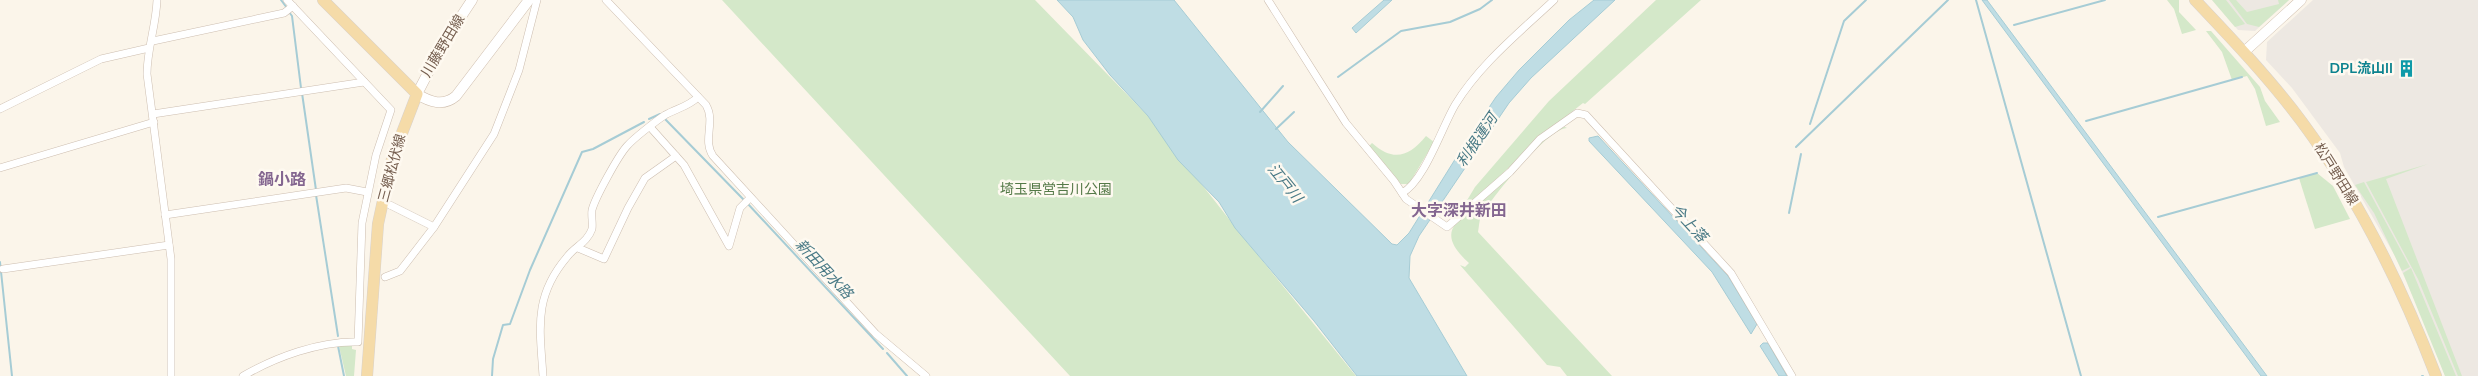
<svg xmlns="http://www.w3.org/2000/svg" width="2478" height="376" font-family="'Nunito Sans','Noto Sans JP',sans-serif">
	<style>
		.industrial { fill: #ede8e2 }
		.green { fill: #d4e8c9 }
		.water { fill: #bfdde4; stroke: #a6ccd5 }
		.lines { fill: none; stroke-linecap: round; stroke-linejoin: round }
		.stream { stroke: #a6ccd5; stroke-width: 2 }
		.street-casing { stroke: #cdbeb0; stroke-width: 8 }
		.secondary-casing { stroke: #cfbeae; stroke-width: 11 }
		.primary-casing { stroke: #d8d2ce; stroke-width: 12 }
		.street { stroke: #fff; stroke-width: 7 }
		.secondary { stroke: #fff; stroke-width: 10 }
		.primary { stroke: #f5dba8; stroke-width: 11 }
		.labels { text-anchor: middle; dominant-baseline: central; stroke-width: 5; stroke-linejoin: round; paint-order: stroke }
		.street-label { font-size: 14px; fill: #755e4f; stroke: #fef9f0 }
		.culture-label { font-size: 14px; font-weight: bold; fill: #0d838f; stroke: #fef9f0; text-anchor: end }
		.park-label { font-size: 14px; fill: #547947; stroke: #fef9f0 }
		.water-label { font-size: 15px; font-style: italic; fill: #497a86; stroke: #fef9f0 }
		.quarter-label { font-size: 16px; font-weight: bold; fill: #846690; stroke: #fef9f0 }
	</style>
	<rect width="100%" height="100%" fill="#fbf5ea"/>
	<g class="industrial">
		<path d="M2212 0H2289L2255 31 2238 30Z"/>
		<path d="M2313 0H2478V376H2445L2424 321 2395 256 2344 167 2340 153 2292 88 2266 60 2267 42Z"/>
	</g>
	<g class="green">
		<path d="M722 0H1035L1148 116 1236 228 1356 376H1070Z"/>
		<path d="M1656 0H1701L1585 104 1583 103C1540 136 1502 176 1460 212L1475 187 1549 101Z"/>
		<path d="M2167 0H2179V12L2196 30 2182 34 2174 9Z"/>
		<path d="M2212 0H2226L2245 24 2235 27Z"/>
		<path d="M2229 0H2236L2247 12 2279 4 2278 0H2289L2259 27 2247 24Z"/>
		<path d="M2206 31H2211L2260 87 2265 101 2280 122 2266 126 2255 89 2247 76 2232 80 2222 52Z"/>
		<path d="M1563 126 1567 128C1548 128 1491 198 1481 216 1479 221 1479 227 1478 232L1612 376H1567L1560 367 1547 365 1460 265 1465 267 1469 263C1457 252 1444 238 1456 223L1542 141Z"/>
		<path d="M1426 136 1434 142 1409 184H1401L1369 146 1372 143C1393 162 1409 157 1426 136Z"/>
		<path d="M2428 164 2386 179 2462 376H2458L2418 279 2366 182Z"/>
		<path d="M2317 173 2333 186 2350 219 2315 229 2299 178Z"/>
		<path d="M2364 182 2410 267 2402 271 2374 213 2355 185Z"/>
		<path d="M2411 268 2456 376H2445L2403 273Z"/>
		<path d="M339 346H352V349L356 350 354 376H346Z"/>
	</g>
	<g class="water">
		<path d="M1057 0H1174L1288 142 1392 244 1397 245 1409 233 1469 137 1496 97 1519 70 1569 20 1594 0H1615L1531 78 1509 103 1419 236 1410 256 1409 278 1467 376H1357L1314 321 1235 228 1219 202 1178 160 1148 116 1110 75 1083 40 1073 17Z"/>
		<path d="M1384 0H1392L1356 33 1352 28Z"/>
		<path d="M1982 0H1987L2267 376H2261Z"/>
		<path d="M1598 136 1728 276 1757 324 1751 334 1712 272 1589 141V138Z"/>
		<path d="M1763 343H1768L1787 376H1779L1760 346Z"/>
	</g>
	<g class="lines">
		<g class="stream">
			<path d="M281 0 287 8"/>
			<path d="M1976 0 2081 376"/>
			<path d="M289 12 292 16 301 88"/>
			<path d="M2014 25 2105 0"/>
			<path d="M1338 77 1401 31 1450 22 1480 9 1492 0"/>
			<path d="M302 93 316 190"/>
			<path d="M1260 112 1283 86"/>
			<path d="M649 119 660 114"/>
			<path d="M665 119 743 199"/>
			<path d="M2086 121 2242 77"/>
			<path d="M1810 124 1844 21 1866 0"/>
			<path d="M1276 129 1294 112"/>
			<path d="M1796 147 1948 0"/>
			<path d="M316 195 338 336"/>
			<path d="M748 204 883 349"/>
			<path d="M1789 213 1801 154"/>
			<path d="M2158 217 2317 173"/>
			<path d="M0 262 12 376"/>
			<path d="M338 346 344 376"/>
			<path d="M887 353 907 376"/>
			<path d="M492 376 493 359 503 325 510 324 530 270 582 152 593 149 644 122"/>
			<path d="M2422 376H2423"/>
		</g>
		<defs>
			<g id="street">
				<path d="M157 0C156 26 147 49 147 74L171 259V376"/>
				<path d="M606 0 706 105C716 122 702 140 713 156L876 334 926 376"/>
				<path d="M1268 0 1346 123 1394 181 1406 199 1447 227 1510 172 1540 139 1577 113 1586 115 1731 273 1792 376"/>
				<path d="M153 41 284 13 293 6"/>
				<path d="M0 109 101 59 149 48"/>
				<path d="M153 114 364 82"/>
				<path d="M651 128 684 165 729 246 740 208 750 198"/>
				<path d="M0 168 154 122"/>
				<path d="M1402 193C1424 182 1442 127 1455 105 1480 64 1519 33 1554 0"/>
				<path d="M390 205 434 227"/>
				<path d="M165 215 346 188 367 192"/>
				<path d="M578 248 604 259 628 208 645 178 676 156"/>
				<path d="M3 269 169 245"/>
				<path d="M385 277 400 271 407 262 434 227 494 134 519 70 537 0"/>
				<path d="M243 376C276 357 319 341 358 342L362 223 376 155 391 110 287 0"/>
				<path d="M543 376C540 329 533 297 567 257 575 246 587 243 592 229 593 223 591 216 592 210 595 198 618 156 627 146 634 138 656 121 665 115 677 108 688 107 698 97"/>
			</g>
			<g id="secondary">
				<path d="M472 0 443 44 417 94C430 102 443 107 456 96L529 0"/>
				<path d="M2244 52 2301 0"/>
			</g>
			<g id="primary">
				<path d="M323 0 417 94 392 159 378 224 367 376"/>
				<path d="M2195 0C2232 39 2270 79 2302 122 2359 199 2402 287 2436 376"/>
			</g>
		</defs>
		<use href="#street" class="street-casing"/>
		<use href="#secondary" class="secondary-casing"/>
		<use href="#primary" class="primary-casing"/>
		<use href="#street" class="street"/>
		<use href="#secondary" class="secondary"/>
		<use href="#primary" class="primary"/>
	</g>
	<defs>
		<symbol id="building-bare" viewBox="-9 -9 18 18"><path d="M-4-6H4V6H1V3H-1V6H-4ZM-2.5-4.3h1.7v1.8h-1.7ZM.8-4.3h1.7v1.8H.8ZM-2.5-1h1.7V.8h-1.7ZM.8-1h1.7V.8H.8Z" fill="#0f9aa8" stroke="#fef9f0" stroke-width="2.5" paint-order="stroke"/></symbol>
	</defs>
	<g fill-rule="evenodd">
		<use href="#building-bare" x="2394" y="56" width="25" height="25"/>
	</g>
	<g class="labels">
		<g class="street-label">
			<text transform="translate(443 46) rotate(-59)">川藤野田線</text>
			<text transform="translate(392 168) rotate(-75)">三郷松伏線</text>
			<text transform="translate(2336 174) rotate(58)">松戸野田線</text>
		</g>
		<g class="culture-label">
			<text x="2393" y="68">DPL流山II</text>
		</g>
		<g class="park-label">
			<text x="1056" y="189">埼玉県営吉川公園</text>
		</g>
		<g class="water-label">
			<text transform="translate(1477 140) rotate(-56)">利根運河</text>
			<text transform="translate(1285 183) rotate(51)">江戸川</text>
			<text transform="translate(1689 223) rotate(47)">今上落</text>
			<text transform="translate(824 269) rotate(47)">新田用水路</text>
		</g>
		<g class="quarter-label">
			<text x="282" y="180">鍋小路</text>
			<text x="1459" y="211">大字深井新田</text>
		</g>
	</g>
</svg>
